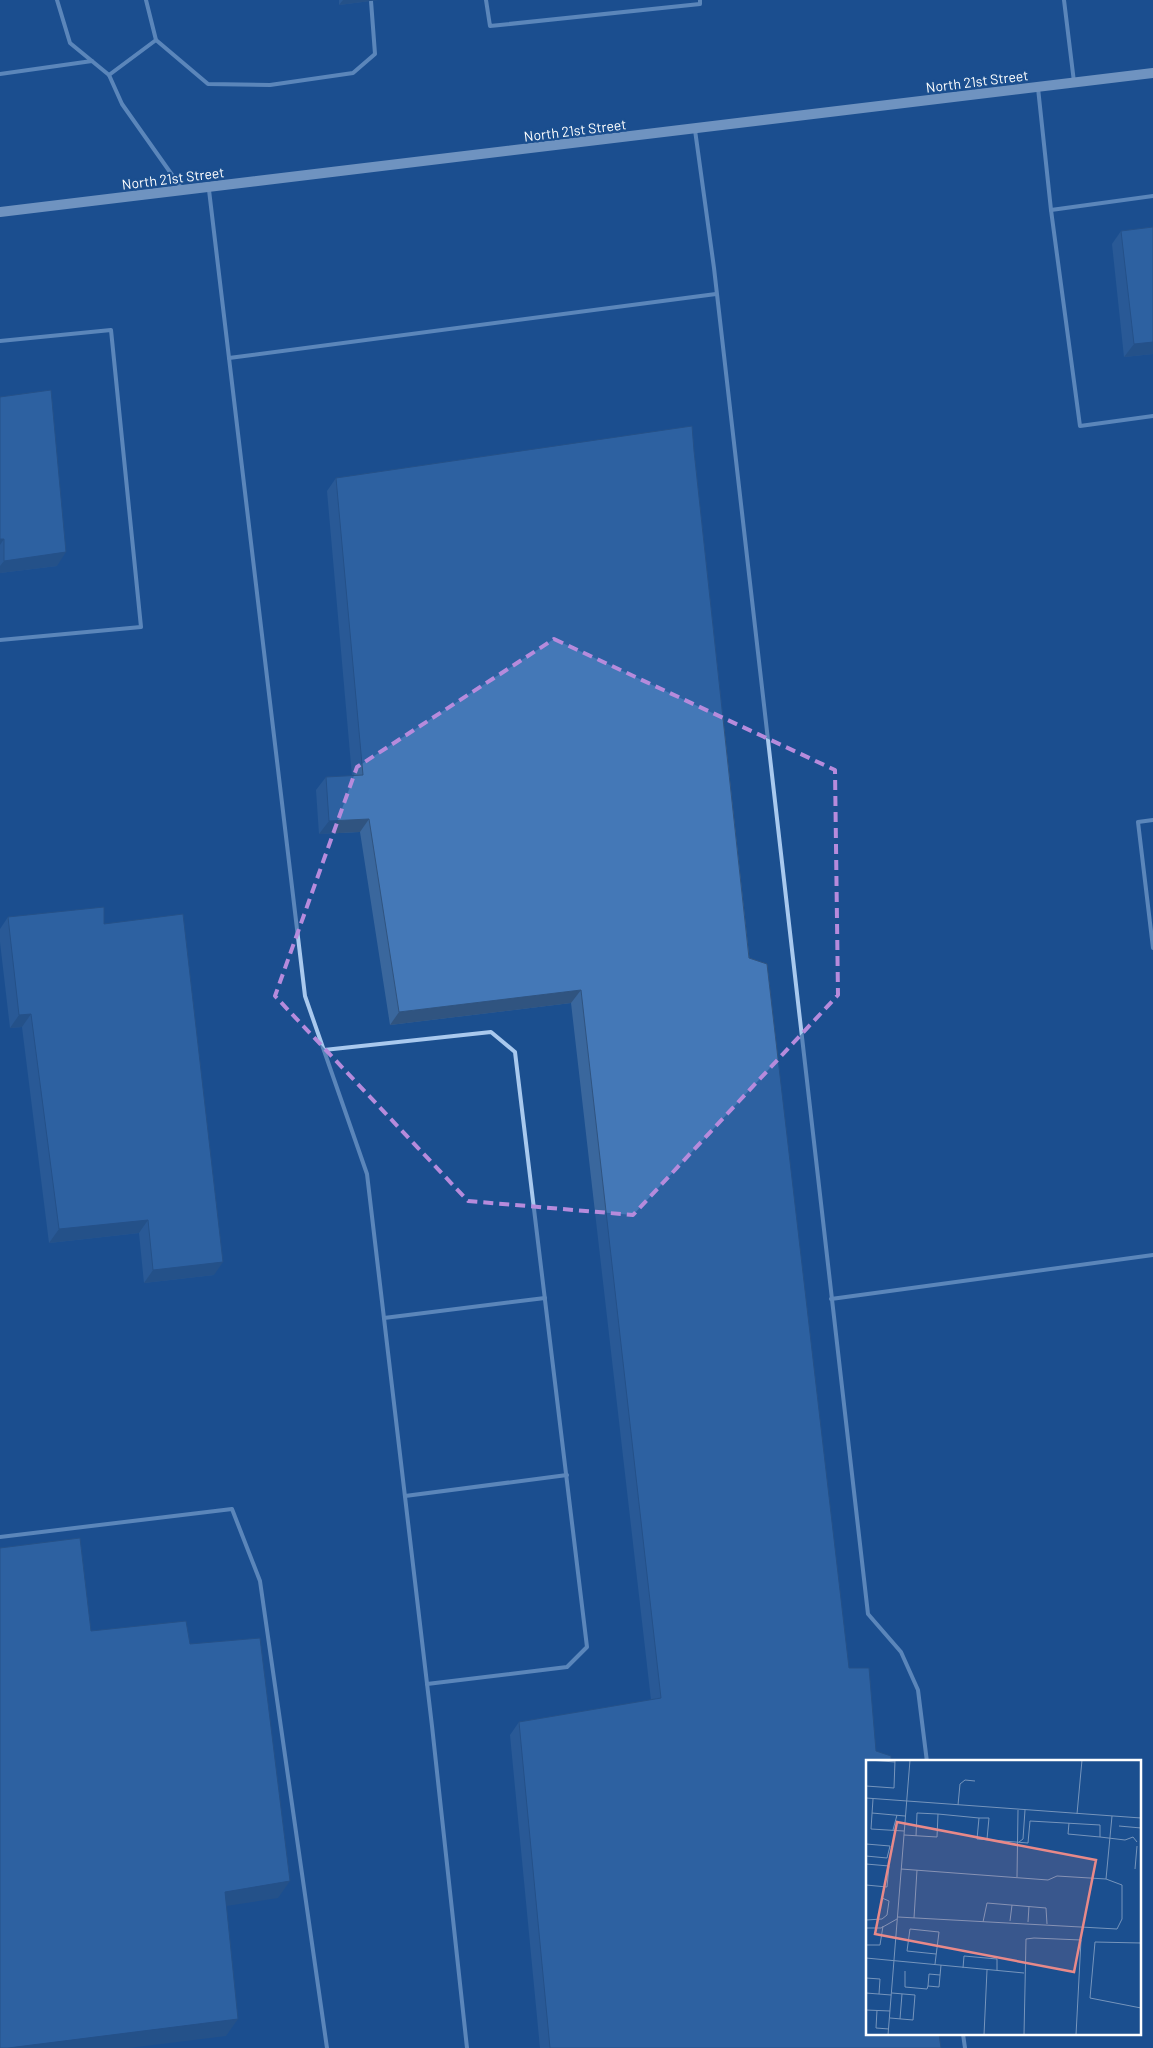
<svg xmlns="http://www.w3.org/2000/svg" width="1153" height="2048" font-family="Barlow,sans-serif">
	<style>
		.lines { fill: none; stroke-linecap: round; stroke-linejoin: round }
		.service { stroke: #a9c9ee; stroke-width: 4 }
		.secondary { stroke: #d6e6fa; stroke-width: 10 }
		.wall { fill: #3a679d }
		.shaded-wall { fill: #305480 }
		.building { fill: #4478b7; stroke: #305480 }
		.marked { fill: none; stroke: #b68bdc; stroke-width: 4; stroke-dasharray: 10 6; stroke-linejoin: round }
		.labels { text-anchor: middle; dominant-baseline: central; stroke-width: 4.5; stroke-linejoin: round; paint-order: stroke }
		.street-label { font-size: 14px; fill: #fff; stroke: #1b4f8f }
		.inset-road { fill: none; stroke: #7695bc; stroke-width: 1 }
		.view { fill: #e88989; fill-opacity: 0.15; stroke: #e88989; stroke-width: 2.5 }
		.inset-edge { fill: none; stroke: #fff; stroke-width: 2.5 }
	</style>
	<rect width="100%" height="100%" fill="#1b4f8f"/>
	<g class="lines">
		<g class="service">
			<path d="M57 0 70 43 109 75 122 104 182 189"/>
			<path d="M146 0 156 40 208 84 270 85 353 73 375 54 371 1"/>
			<path d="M486 0 490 26 700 4V0"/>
			<path d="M1064 0 1074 82"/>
			<path d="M0 74 92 61"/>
			<path d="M109 75 156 40"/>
			<path d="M1038 88 1051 210 1080 426 1153 416"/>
			<path d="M695 130 714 268 868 1614 901 1652 918 1690 927 1762"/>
			<path d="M209 190 305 996 367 1174 432 1726 467 2048"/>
			<path d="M1051 210 1153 196"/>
			<path d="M0 341 111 330 141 627 0 640"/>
			<path d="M229 358 716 294"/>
			<path d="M1153 820 1138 822 1153 948"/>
			<path d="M324 1050 491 1032 515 1052 587 1647 567 1667 427 1684"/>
			<path d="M831 1299 1153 1255"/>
			<path d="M384 1318 545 1298"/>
			<path d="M405 1496 567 1475"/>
			<path d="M0 1537 232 1509 260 1581 327 2048"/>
			<path d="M963 2034 965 2048"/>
		</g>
		<path class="secondary" d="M0 212C385 168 769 120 1153 73"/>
	</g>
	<g class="wall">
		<path d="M339 0H378L339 5Z"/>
		<path d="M1153 227V354L1124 357 1112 244 1121 231Z"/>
		<path d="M0 397 57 566 0 573Z"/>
		<path d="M694 451 867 2034 941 2048H540L510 1735 519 1722 651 1700 571 1003 390 1025 360 832 319 834 316 790 326 777 352 776 327 491 336 478Z"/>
		<path d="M8 917 104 924 214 1275 144 1283 139 1233 49 1243 22 1027 10 1028 0 942V929Z"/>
	</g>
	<g class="shaded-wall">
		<path d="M343 0H378L339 5Z"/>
		<path d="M1153 342V354L1124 357 1134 344Z"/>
		<path d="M0 539H4L0 545Z"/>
		<path d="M66 552 57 566 0 573V566L4 561Z"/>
		<path d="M369 819 360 832 319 834 329 821Z"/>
		<path d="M581 990 571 1003 390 1025 399 1012Z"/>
		<path d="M31 1014 22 1027 10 1028 19 1015Z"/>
		<path d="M148 1220 139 1233 49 1243 59 1229Z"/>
		<path d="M223 1262 214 1275 144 1283 153 1270Z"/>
		<path d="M290 1881 278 1898 213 1908 225 1892Z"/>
		<path d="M238 2019 226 2036 129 2048H8Z"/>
	</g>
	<g class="building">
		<path d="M1153 227V342L1134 344 1121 231Z"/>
		<path d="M51 390 66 552 4 561V539H0V397Z"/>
		<path d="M692 426 694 451 749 958 767 964 849 1668H869L876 1751 891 1756V1762H867V2034H939L941 2048H550L519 1722 661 1698 581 990 399 1012 369 819 329 821 326 777 363 775 336 478Z"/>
		<path d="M104 907V924L183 914 223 1262 153 1270 148 1220 59 1229 31 1014 19 1015 8 917Z"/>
		<path d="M80 1538 91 1631 186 1621 190 1644 260 1638 290 1881 225 1892 238 2019 8 2048H0V1548Z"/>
	</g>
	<path d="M0 0H1153V2048H0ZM554 639 835 770 838 995 633 1215 468 1201 275 996 357 767Z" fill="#1b4f8f" fill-opacity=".55" fill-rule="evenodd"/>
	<path class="marked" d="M554 639 835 770 838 995 633 1215 468 1201 275 996 357 767Z"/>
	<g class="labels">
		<g class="street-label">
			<text transform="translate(977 81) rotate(-7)">North 21st Street</text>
			<text transform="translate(575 130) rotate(-7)">North 21st Street</text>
			<text transform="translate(173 178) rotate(-7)">North 21st Street</text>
		</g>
	</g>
	<g transform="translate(866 1760)">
		<rect width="275" height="275" fill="#1b4f8f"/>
		<path class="inset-road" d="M3 0 29 2M0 26 28 28 29 0M0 38 275 58M7 39 5 69 38 71M92 45 94 24 99 20 109 21M6 53 39 56M211 54 216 0M113 58H123L121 79M203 63 202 74 234 77M253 66 275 68M27 70 31 55M38 75 71 77 72 54 113 58 111 79 162 83 164 61 234 65V77L259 80 267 77 271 82M50 76 51 53 72 54M153 82 157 79 159 50M0 84 24 86 21 98 0 96M0 104 23 106 21 127 0 125M35 109 182 120 191 116 240 119M269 109 271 86M151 117 152 50M32 157 251 169 256 159V125L240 119 246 56M48 158 51 110M0 160 16 159 21 155 23 141 16 138M144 161 146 145M117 162 121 143 180 148 181 164M162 162 163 146M0 168H15L31 159M275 183 229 182 224 238 275 248M0 185H14L17 166M0 198 158 213M69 204 73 172 44 169 41 191 70 194M97 208 98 196 131 199V210M39 211V227L61 229 62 226 73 227 75 205M0 218 14 219 13 234M62 226 63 214 74 215M0 233 25 235M0 250 24 251M11 250 10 268 23 269M24 258 47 260 49 235 26 233M34 259 36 234M22 275 44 0M118 275 121 210M158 275 160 179 168 178 215 180 210 275"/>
		<path class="view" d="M31 62 230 100 208 212 9 174Z"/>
		<rect width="275" height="275" class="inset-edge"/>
	</g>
</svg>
